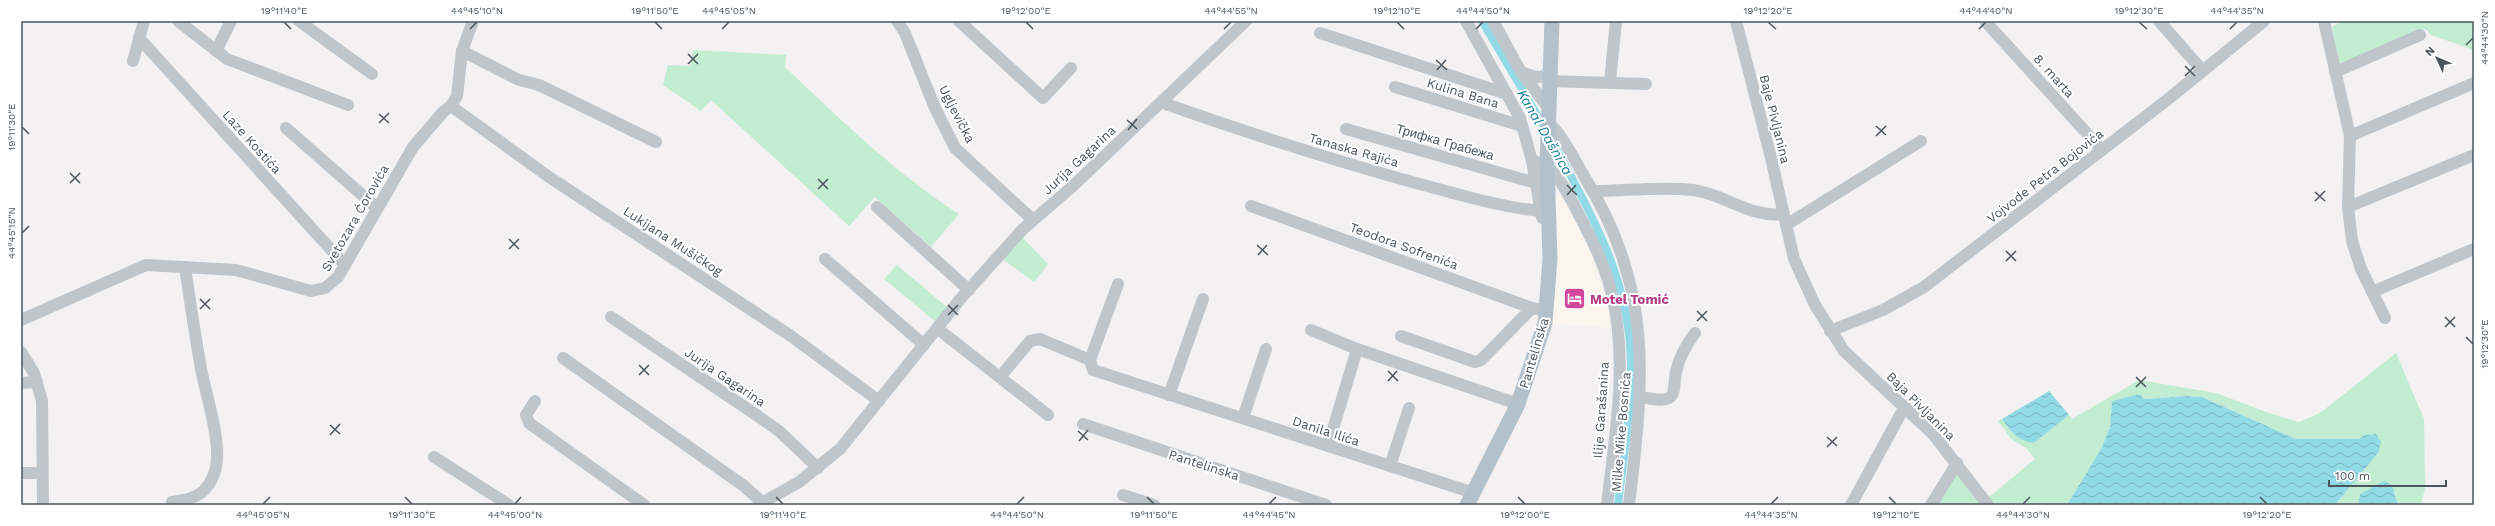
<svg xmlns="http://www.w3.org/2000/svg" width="2495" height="526" font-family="'Work Sans',sans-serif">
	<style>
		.commercial { fill: #fbf6ed }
		.green { fill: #c3edd1 }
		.water { fill: url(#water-waves) }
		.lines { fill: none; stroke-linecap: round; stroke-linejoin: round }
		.canal { stroke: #93dae7; stroke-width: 8 }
		.minor { stroke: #bec6cc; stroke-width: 12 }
		.major { stroke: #b3c1cd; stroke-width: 15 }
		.ticks { fill: none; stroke: #4a555d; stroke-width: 1.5 }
		.labels { text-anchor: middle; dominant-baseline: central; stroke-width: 4; stroke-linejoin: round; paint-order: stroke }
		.street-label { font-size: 13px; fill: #4a555d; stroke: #fff }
		.hotel-label { font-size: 13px; font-weight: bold; fill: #b23c85; stroke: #fff; text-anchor: start }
		.water-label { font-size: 14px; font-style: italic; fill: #168195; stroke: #fff }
		.neatline { fill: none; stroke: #4a555d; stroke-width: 1.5 }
		.ticks-label { font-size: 10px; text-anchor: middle; fill: #4a555d }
	</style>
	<defs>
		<pattern id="water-waves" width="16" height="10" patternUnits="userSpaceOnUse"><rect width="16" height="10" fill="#93dae7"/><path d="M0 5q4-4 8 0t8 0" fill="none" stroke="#7ab4be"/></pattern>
	</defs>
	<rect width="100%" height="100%" fill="#f3f1f1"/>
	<path class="commercial" d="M1558 194 1567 204 1592 256 1606 300 1612 328 1552 324 1555 196Z"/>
	<g class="green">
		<path d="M2342 21H2474V50L2431 35 2425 29 2343 63 2339 62 2332 27Z"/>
		<path d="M693 50 786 55 785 67C840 119 895 173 959 214L931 247 875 197 849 226 711 100 701 111 663 85 668 65 690 66Z"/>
		<path d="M1021 236 1048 264 1034 282 1001 258Z"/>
		<path d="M897 265 948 308 936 322 884 279Z"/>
		<path d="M2396 353 2424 419 2425 488 2421 505H2398L2395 492 2358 503V505H2335L2378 453 2359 439H2296L2202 397 2184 396 2112 401 2110 427 2102 447 2067 505H1994L1988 498 2035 459 2026 448 2011 439 1998 421 2002 419C2011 431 2017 441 2034 443L2069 415 2072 419 2139 380 2216 393 2269 413 2299 422 2320 413Z"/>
		<path d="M1956 469 1984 505H1934Z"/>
	</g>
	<g class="water">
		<path d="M2049 391 2069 415 2034 443C2017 441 2011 431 2002 419Z"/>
		<path d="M2140 394 2144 399 2184 396 2202 397 2296 439H2359L2364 435 2376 434 2381 442 2378 453 2335 505H2067L2102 447 2110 427 2112 401Z"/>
		<path d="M2384 481 2392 485 2398 505H2358L2360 494Z"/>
	</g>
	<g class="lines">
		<path class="canal" d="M1482 21C1510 69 1539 116 1565 165 1600 230 1630 288 1631 364 1632 411 1623 458 1618 505"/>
		<g class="minor">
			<path d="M178 21 227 59 348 105"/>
			<path d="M299 21 372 74"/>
			<path d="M897 21 905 33 935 108 955 148 1033 220"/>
			<path d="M959 21 1043 98 1071 68"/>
			<path d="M1466 21 1520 118 1532 161 1542 218"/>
			<path d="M1493 21 1521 72"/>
			<path d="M1736 21 1771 158 1794 259 1815 305 1844 351 1933 434 1988 505"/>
			<path d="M1985 21 2102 150"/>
			<path d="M2159 21 2202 70"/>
			<path d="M2324 21 2350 136 2348 207 2352 241 2361 269 2385 318"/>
			<path d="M1320 33 1507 94"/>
			<path d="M139 38 345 265"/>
			<path d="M216 51 231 21"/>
			<path d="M462 51 519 80 539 85 656 142"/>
			<path d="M133 61 144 21"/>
			<path d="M2335 72 2420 35"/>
			<path d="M1548 81 1646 84"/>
			<path d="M1610 82 1616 21"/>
			<path d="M1395 87 1522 126"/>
			<path d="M1163 103C1242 131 1323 157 1405 180 1450 192 1494 206 1540 211"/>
			<path d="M451 106 549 177 791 336 879 401"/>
			<path d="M1547 106 1521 72 1536 77 1548 76"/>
			<path d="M1547 121C1563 136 1573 157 1584 176 1654 290 1644 379 1629 505"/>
			<path d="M286 128 377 208"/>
			<path d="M1346 129 1536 183"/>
			<path d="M2350 136 2474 83"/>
			<path d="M1532 161C1554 164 1564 187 1574 205 1588 232 1604 261 1611 291 1629 361 1615 435 1607 505"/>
			<path d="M1594 191C1625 191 1662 186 1693 190 1725 194 1750 218 1783 214"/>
			<path d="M1251 206 1532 308 1547 311"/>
			<path d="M877 207 969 290"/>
			<path d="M2348 207 2474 155"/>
			<path d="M1786 225 1921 141"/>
			<path d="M825 259 924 345"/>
			<path d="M2372 292 2474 249"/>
			<path d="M611 317 752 412 779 431 818 468"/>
			<path d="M21 320 146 265 236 270 311 291 325 288 338 277 413 147 443 112 451 106 457 96 462 51 473 21"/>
			<path d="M938 329 1048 415"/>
			<path d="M1311 330 1357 349 1518 404"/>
			<path d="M1830 331 1883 310 1924 287 2167 100 2264 21"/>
			<path d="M1401 336 1475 362 1481 360 1532 308"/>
			<path d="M21 352 34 373 42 401 43 505"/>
			<path d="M563 358 744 486 763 503"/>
			<path d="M1090 360 1118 284"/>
			<path d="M1000 377 1030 341 1040 339 1090 360 1093 370 1474 493"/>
			<path d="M21 383 37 382"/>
			<path d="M1169 395 1203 299"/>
			<path d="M1641 397C1649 398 1661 402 1669 398 1676 395 1674 378 1676 372 1679 357 1686 345 1695 333"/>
			<path d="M535 401 526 415 529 423 644 505"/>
			<path d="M1243 418 1266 349"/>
			<path d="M1083 424 1326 505"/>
			<path d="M1328 446 1357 349"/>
			<path d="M434 457 509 505"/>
			<path d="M1390 466 1409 408"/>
			<path d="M21 473H41"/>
			<path d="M1123 495 1154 505"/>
			<path d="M172 502C195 499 208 494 215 471 223 446 206 395 201 369 195 335 190 301 185 267"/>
			<path d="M758 505 799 482 840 449 962 297 1023 229 1073 186 1246 21"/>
			<path d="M1851 505 1905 406"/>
			<path d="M1931 505 1957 463"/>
		</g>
		<path class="major" d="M1467 505 1518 404 1545 323 1550 259 1547 165 1552 21"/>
	</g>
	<path class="ticks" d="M284 22 291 29M655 22 662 29M1026 22 1033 29M1397 22 1404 29M1768 22 1776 29M2139 22 2147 29M470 29 477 22M722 29 729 22M1224 29 1231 22M1476 29 1483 22M1979 29 1986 22M2230 29 2237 22M2466 45 2473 38M688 54 698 64M1436 60 1447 70M688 64 698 54M2185 66 2195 76M1437 70 1446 60M2185 76 2195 66M379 114 389 123M1127 120 1137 129M379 123 389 113M1876 126 1886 135M22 127 29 134M1128 130 1137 119M1876 136 1886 126M70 173 80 183M818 179 828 189M70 183 80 173M1567 185 1577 195M818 189 828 179M2315 192 2325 201M1567 195 1576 185M2315 201 2325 191M22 233 29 226M509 239 519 249M1257 245 1268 255M509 249 519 239M2006 251 2016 261M1258 255 1267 245M2006 261 2016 251M200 299 210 309M948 305 958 315M200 309 210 299M1697 311 1707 321M948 315 958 305M2445 317 2455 327M1697 321 1707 311M2445 327 2455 317M2466 337 2473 344M639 365 649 375M1388 371 1398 381M639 375 649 365M2136 377 2146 387M1388 381 1397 371M2136 387 2146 377M330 425 340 434M1078 431 1088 440M330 435 340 424M1827 437 1837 446M1079 441 1088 430M1827 447 1837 437M405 497 412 504M776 497 783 504M1147 497 1154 504M1518 497 1525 504M1889 497 1896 504M2260 497 2267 504M263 504 270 497M515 504 521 497M1017 504 1024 497M1269 504 1276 497M1771 504 1778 497M2023 504 2030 497"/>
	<defs>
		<symbol id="hotel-square" viewBox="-11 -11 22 22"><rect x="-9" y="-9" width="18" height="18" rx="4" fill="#d1479c" stroke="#fff"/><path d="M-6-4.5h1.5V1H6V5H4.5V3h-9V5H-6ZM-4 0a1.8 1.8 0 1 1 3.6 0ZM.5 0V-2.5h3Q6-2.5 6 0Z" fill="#fff"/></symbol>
	</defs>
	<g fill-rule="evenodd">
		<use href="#hotel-square" x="1562" y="286" width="25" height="25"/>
	</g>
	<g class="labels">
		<g class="street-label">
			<text transform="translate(2054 76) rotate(48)">8. marta</text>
			<text transform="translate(1463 93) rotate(17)">Kulina Bana</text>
			<text transform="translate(957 114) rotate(63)">Ugljevička</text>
			<text transform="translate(1775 119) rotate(76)">Baje Pivljanina</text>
			<text transform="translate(252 142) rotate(48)">Laze Kostića</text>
			<text transform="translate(1445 142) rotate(16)">Трифка Грабежа</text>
			<text transform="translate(1354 150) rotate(16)">Tanaska Rajića</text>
			<text transform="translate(1079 160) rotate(-43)">Jurija Gagarina</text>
			<text transform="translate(2045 176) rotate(-38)">Vojvode Petra Bojovića</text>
			<text transform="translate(355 218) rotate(-60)">Svetozara Ćorovića</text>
			<text transform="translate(673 241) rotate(33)">Lukijana Mušičkog</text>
			<text transform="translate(1404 246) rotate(20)">Teodora Sofrenića</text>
			<text transform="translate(1534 353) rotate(-73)">Pantelinska</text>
			<text transform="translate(725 377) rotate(34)">Jurija Gagarina</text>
			<text transform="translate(1921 406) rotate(45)">Baja Pivljanina</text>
			<text transform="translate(1601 410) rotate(-86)">Ilije Garašanina</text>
			<text transform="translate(1326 431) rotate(18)">Danila Ilića</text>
			<text transform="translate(1621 432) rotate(-85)">Milke Mike Bosnića</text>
			<text transform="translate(1204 465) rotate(18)">Pantelinska</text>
		</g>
		<g class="hotel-label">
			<text x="1590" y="299">Motel Tomić</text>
		</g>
		<g class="water-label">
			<text transform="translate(1545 132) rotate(60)">Kanal Dašnica</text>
		</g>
	</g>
	<rect width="2495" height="526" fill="none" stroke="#ffffff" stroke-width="44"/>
	<g transform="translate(2437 58) rotate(314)" stroke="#ffffff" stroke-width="3" paint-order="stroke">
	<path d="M0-3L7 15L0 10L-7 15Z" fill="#4a555d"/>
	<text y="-6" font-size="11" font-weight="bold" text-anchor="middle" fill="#4a555d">N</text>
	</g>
	<path d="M2329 480v6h117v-6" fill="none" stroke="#4a555d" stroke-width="2"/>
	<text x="2335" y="480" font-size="12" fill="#4a555d" stroke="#ffffff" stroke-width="3" paint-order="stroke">100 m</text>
	<rect x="22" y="22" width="2451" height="482" class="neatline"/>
	<g class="ticks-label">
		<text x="284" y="14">19°11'40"E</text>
		<text x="477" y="14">44°45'10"N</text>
		<text x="655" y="14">19°11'50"E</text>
		<text x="729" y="14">44°45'05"N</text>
		<text x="1026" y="14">19°12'00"E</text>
		<text x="1231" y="14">44°44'55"N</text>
		<text x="1397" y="14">19°12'10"E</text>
		<text x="1483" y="14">44°44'50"N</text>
		<text x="1768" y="14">19°12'20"E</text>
		<text x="1986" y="14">44°44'40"N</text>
		<text x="2139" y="14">19°12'30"E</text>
		<text x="2237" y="14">44°44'35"N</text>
		<text transform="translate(2484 38) rotate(-90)" y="4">44°44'30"N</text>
		<text transform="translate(11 127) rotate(-90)" y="4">19°11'30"E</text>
		<text transform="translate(11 233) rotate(-90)" y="4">44°45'15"N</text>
		<text transform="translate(2484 344) rotate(-90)" y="4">19°12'30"E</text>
		<text x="263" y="518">44°45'05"N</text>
		<text x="412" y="518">19°11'30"E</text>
		<text x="515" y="518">44°45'00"N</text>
		<text x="783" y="518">19°11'40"E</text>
		<text x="1017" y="518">44°44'50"N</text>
		<text x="1154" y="518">19°11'50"E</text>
		<text x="1269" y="518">44°44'45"N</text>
		<text x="1525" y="518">19°12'00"E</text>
		<text x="1771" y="518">44°44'35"N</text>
		<text x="1896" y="518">19°12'10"E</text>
		<text x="2023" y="518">44°44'30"N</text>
		<text x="2267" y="518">19°12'20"E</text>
	</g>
</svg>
